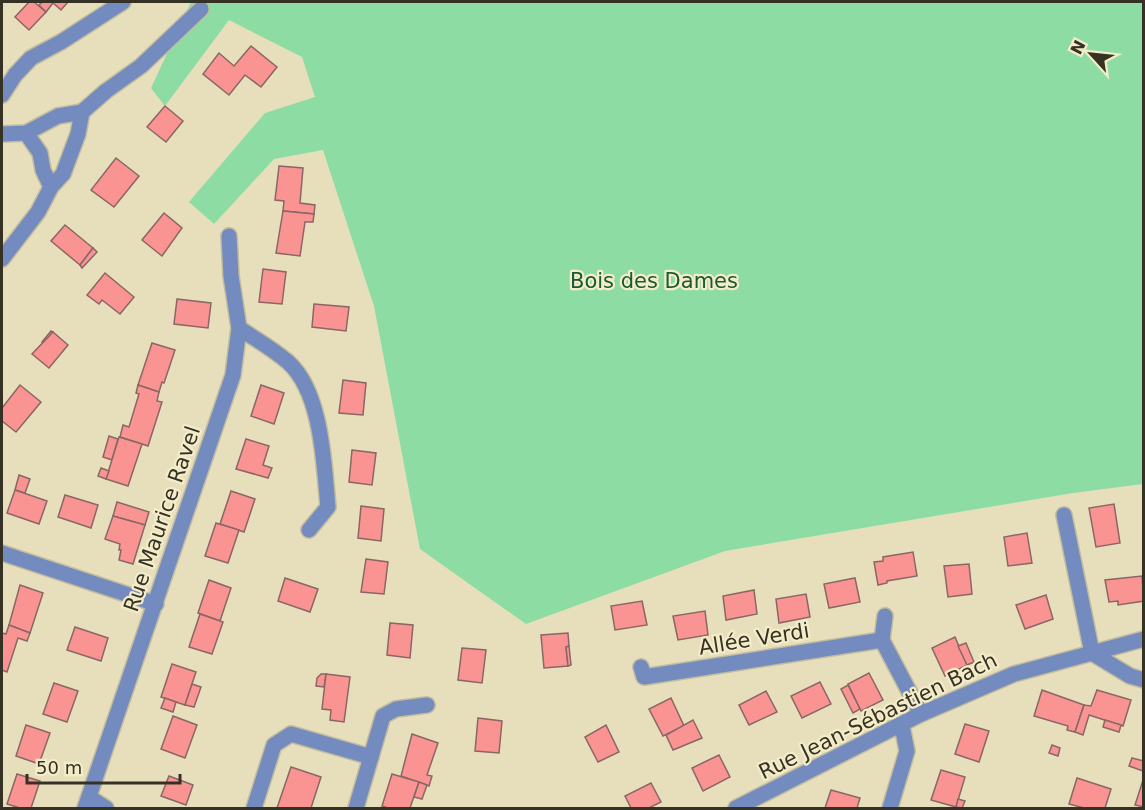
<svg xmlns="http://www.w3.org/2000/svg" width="1145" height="810" font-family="'DejaVu Sans',sans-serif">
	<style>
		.green { fill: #8ddca4 }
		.building { fill: #fa9492; stroke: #8a6665; stroke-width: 1.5 }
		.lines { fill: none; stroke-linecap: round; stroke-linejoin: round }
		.minor-casing { stroke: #c3bc9e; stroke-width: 18 }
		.minor { stroke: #738bbf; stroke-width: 15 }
		.labels { text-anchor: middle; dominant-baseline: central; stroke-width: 4.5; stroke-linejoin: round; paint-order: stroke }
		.park-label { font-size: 21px; fill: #185a32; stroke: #f4ecc9 }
		.street-label { font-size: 21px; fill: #353225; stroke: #f4ecc9 }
	</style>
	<rect width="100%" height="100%" fill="#e7dfbc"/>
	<path class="green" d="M191 2H1143V484L1073 493 725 551 526 624 420 549 374 306 323 150 274 159 214 224 189 202 265 113 315 97 302 57 229 20 165 106 151 88Z"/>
	<g class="building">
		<path d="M29 2H34L46 12 29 30 15 17Z"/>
		<path d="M42 2H52L53 3 46 12 39 5Z"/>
		<path d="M52 2H68L61 10Z"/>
		<path d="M251 46 277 67 261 87 245 75 229 95 203 74 219 53 234 66Z"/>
		<path d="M165 106 183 121 166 142 147 127Z"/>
		<path d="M116 158 139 176 114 207 91 190Z"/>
		<path d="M279 166 303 168 300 203 315 205 314 214 283 211 284 201 275 200Z"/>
		<path d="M283 211 314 214 313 222H305L300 256 276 253Z"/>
		<path d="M164 213 182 228 162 256 142 240Z"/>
		<path d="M65 225 93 248 80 265 51 241Z"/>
		<path d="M93 248 97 252 82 268 80 265Z"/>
		<path d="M263 269 286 272 282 304 259 302Z"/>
		<path d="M105 273 134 297 120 314 102 300 99 304 87 295Z"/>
		<path d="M177 299 211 303 208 328 174 324Z"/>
		<path d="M314 304 349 307 346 331 312 327Z"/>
		<path d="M51 331 53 332 44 343 42 342Z"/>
		<path d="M53 332 68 345 49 368 32 354Z"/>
		<path d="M152 343 175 350 164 383 162 382 159 392 138 385Z"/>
		<path d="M343 380 366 383 363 415 339 413Z"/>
		<path d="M20 385 41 402 16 432 2 421V408Z"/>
		<path d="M138 385 159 392 157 401 162 402 148 446 120 437 123 425 129 427 139 394 136 393Z"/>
		<path d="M261 385 284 393 274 424 251 416Z"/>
		<path d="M109 436 118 439 112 460 103 457Z"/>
		<path d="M119 437 142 444 128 486 106 479Z"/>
		<path d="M246 439 269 446 263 465 272 468 268 478 236 469Z"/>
		<path d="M352 450 376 453 372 485 349 482Z"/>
		<path d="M101 468 109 471 106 479 98 476Z"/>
		<path d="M19 475 30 479 25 493 15 490Z"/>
		<path d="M15 490 47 501 39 524 7 513Z"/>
		<path d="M231 491 255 499 244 532 220 524Z"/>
		<path d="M65 495 98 505 91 528 58 517Z"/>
		<path d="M117 502 149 512 145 525 113 516Z"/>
		<path d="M1114 504 1120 543 1096 547 1089 508Z"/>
		<path d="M361 506 384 509 381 541 358 538Z"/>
		<path d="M113 516 145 525 133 564 119 560 121 550H119L120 544 105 539Z"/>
		<path d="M216 523 239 530 228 563 205 556Z"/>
		<path d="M1027 533 1032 563 1008 566 1004 537Z"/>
		<path d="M913 552 917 576 887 581V583L878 585 874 562 883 561V557Z"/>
		<path d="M366 559 388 562 384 594 361 592Z"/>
		<path d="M969 564 972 594 948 597 944 566Z"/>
		<path d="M1142 576 1144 601 1118 605V601L1109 602 1105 580Z"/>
		<path d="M285 578 318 589 310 612 278 601Z"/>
		<path d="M855 578 860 602 829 608 824 584Z"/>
		<path d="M209 580 231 588 220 621 198 613Z"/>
		<path d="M20 585 43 593 30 633 9 625Z"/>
		<path d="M754 590 757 614 726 620 723 596Z"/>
		<path d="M806 594 810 617 779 623 776 599Z"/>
		<path d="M1046 595 1053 619 1025 629 1016 605Z"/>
		<path d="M642 601 647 625 615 630 611 606Z"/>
		<path d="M705 611 708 635 678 640 673 616Z"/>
		<path d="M200 614 223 622 212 654 189 647Z"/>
		<path d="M390 623 413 625 410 658 387 655Z"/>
		<path d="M9 625 30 633 27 641 18 638 7 672 2 670V633L6 634Z"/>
		<path d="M75 627 108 638 101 661 67 650Z"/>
		<path d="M568 633 569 646 566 647 568 666 544 668 541 635Z"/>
		<path d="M955 637 967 665 945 676 932 648Z"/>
		<path d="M966 643 974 662 967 665 958 646Z"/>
		<path d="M569 646 571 665 568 666 566 647Z"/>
		<path d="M462 648 486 650 482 683 458 680Z"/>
		<path d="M172 664 196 672 185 705 161 697Z"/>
		<path d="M869 673 883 700 861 711 848 684Z"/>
		<path d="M321 674H326L324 687 316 686 317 678Z"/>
		<path d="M326 674 350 677 344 722 330 720 331 710 322 709Z"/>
		<path d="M820 682 831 704 802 718 791 696Z"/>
		<path d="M54 683 78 691 67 722 43 714Z"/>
		<path d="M192 684 201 687 194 707 185 705Z"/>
		<path d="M848 685 860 709 853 713 841 689Z"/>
		<path d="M1042 690 1084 705 1075 732 1067 730 1068 726 1034 716Z"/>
		<path d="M1097 690 1131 700 1123 726 1089 715 1083 735 1075 732 1084 705 1091 706Z"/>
		<path d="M766 691 777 712 749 725 739 705Z"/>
		<path d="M165 698 176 702 173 712 161 708Z"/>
		<path d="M671 698 684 726 663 736 649 709Z"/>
		<path d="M173 716 197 725 185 758 161 749Z"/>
		<path d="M478 718 502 721 499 753 475 751Z"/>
		<path d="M693 720 702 738 673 750 666 735Z"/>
		<path d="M1105 720 1121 725 1119 732 1103 727Z"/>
		<path d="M965 724 989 731 979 762 955 754Z"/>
		<path d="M26 725 50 733 39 764 16 756Z"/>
		<path d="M606 725 619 752 598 762 585 737Z"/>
		<path d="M412 734 438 743 427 775 432 776 429 786 401 776Z"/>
		<path d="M1052 745 1060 748 1058 756 1049 753Z"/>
		<path d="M719 755 730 777 703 791 692 768Z"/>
		<path d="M1132 758 1144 761 1143 771 1129 766Z"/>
		<path d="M291 767 321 777 311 808H277Z"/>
		<path d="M941 770 965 777 956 807 931 800Z"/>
		<path d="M17 774 40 781 31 808H20L7 804Z"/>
		<path d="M392 774 419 782 410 808H388L382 806Z"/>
		<path d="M169 776 193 785 186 805 161 796Z"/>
		<path d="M1144 777V807L1135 805Z"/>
		<path d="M1077 778 1111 789 1105 808H1084L1069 804Z"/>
		<path d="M419 782 427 785 422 799 414 797Z"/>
		<path d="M651 783 661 802 649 808H631L625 796Z"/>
		<path d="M831 790 860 798 857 808H825Z"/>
		<path d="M958 799 965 801 962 808 956 807Z"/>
	</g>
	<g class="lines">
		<defs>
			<g id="minor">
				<path d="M2 95 15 75 31 58 61 42 123 2"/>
				<path d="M26 133 40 153 43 170 51 187"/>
				<path d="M2 134 26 133 58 116 82 112 106 91 141 66 201 9"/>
				<path d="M2 259 38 212 51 187 63 174 78 134 82 112"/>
				<path d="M239 328C255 339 273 349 288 362 322 392 324 465 328 507L309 530"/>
				<path d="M1064 515 1092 653 1130 676 1144 680"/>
				<path d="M2 553 156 604"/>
				<path d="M882 640 885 616"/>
				<path d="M641 667 644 677 882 640 921 714"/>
				<path d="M89 797 106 808"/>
				<path d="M85 808 233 375 239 328 231 276 229 236"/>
				<path d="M254 808 274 745 291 734 371 757"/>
				<path d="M356 808 383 716 396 709 427 705"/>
				<path d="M736 808 921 714 1014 674 1144 639"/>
				<path d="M890 808 907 751 902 726"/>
			</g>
		</defs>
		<use href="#minor" class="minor-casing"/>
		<use href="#minor" class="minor"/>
	</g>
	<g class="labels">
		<g class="park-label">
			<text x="654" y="281">Bois des Dames</text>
		</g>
		<g class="street-label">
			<text transform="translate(162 519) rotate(-71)">Rue Maurice Ravel</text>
			<text transform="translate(754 639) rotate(-9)">Allée Verdi</text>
			<text transform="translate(878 716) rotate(-26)">Rue Jean-Sébastien Bach</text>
		</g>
	</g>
	<rect width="1145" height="810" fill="none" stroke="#353225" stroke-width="6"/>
	<g transform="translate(1091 54) rotate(297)" stroke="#f4ecc9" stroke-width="4.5" paint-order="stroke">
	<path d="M0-4.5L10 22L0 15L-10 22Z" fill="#353225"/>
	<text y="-9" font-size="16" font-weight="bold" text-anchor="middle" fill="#353225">N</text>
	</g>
	<path d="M27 774v9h153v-9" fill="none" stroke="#353225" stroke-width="3"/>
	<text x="36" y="774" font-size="18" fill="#353225" stroke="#f4ecc9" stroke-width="4.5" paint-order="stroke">50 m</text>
</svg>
